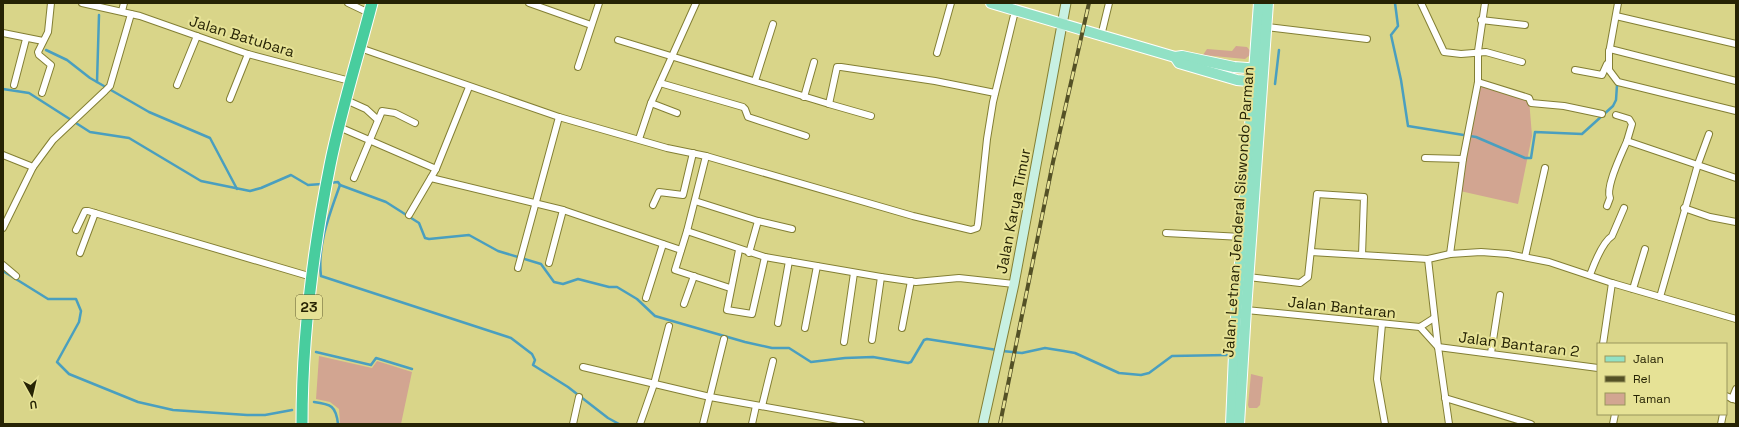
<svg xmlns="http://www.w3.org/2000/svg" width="1739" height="427" font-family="'Space Grotesk',sans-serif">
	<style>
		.green { fill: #d2a591 }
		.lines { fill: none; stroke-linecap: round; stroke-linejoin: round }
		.stream { stroke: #4a9fbf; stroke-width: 2.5 }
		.street-casing { stroke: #837f34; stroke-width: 8 }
		.secondary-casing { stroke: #837f34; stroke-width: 11 }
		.primary-casing { stroke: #fff; stroke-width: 12 }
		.highway-casing { stroke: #fff; stroke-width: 13 }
		.street { stroke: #fff; stroke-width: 6 }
		.secondary { stroke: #c8f0e2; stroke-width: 9 }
		.primary { stroke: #91e1c5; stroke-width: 10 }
		.highway { stroke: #48cd9e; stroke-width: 11 }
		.rail-casing { stroke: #545126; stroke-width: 4 }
		.rail { stroke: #e6e296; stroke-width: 2.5; stroke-dasharray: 8; stroke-linecap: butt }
		.labels { text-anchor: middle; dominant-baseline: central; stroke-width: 4; stroke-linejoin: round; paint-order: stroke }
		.shield { fill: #e6e296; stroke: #605c30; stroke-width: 1 }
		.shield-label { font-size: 14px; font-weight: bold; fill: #262304 }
		.street-label { font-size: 15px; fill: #262304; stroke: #e6e296 }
	</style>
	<rect width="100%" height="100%" fill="#d9d589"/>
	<g class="green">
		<path d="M1236 46 1247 47 1251 52 1250 55 1245 59 1203 55 1207 49 1232 51Z"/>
		<path d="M1480 85 1529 99 1532 136 1518 204 1460 191Z"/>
		<path d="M319 356 372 368 377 361 412 372 401 424H340L339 409 330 402 316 399Z"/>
		<path d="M1251 374 1263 377 1260 405 1257 408H1249L1248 405Z"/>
	</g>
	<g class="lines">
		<g class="stream">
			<path d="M1395 3 1398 26 1391 35 1401 80 1408 126 1476 137 1525 158H1531L1535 132 1582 134 1613 106 1616 100 1617 85H1620"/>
			<path d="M46 50 67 60 90 78 149 112 210 138 237 189"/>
			<path d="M97 82 99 15"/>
			<path d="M1275 84 1279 50"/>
			<path d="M3 89 29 93 90 132 129 138 201 181 250 191 261 188 291 175 308 185 322 184"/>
			<path d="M329 183 338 182 340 185 386 202 419 223 425 238 429 239 469 235 498 251 541 264 554 282 563 284 578 279 609 287H617L637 299 655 316 745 342 772 348H789L811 362 845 358 873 357 908 363 911 362 924 340 927 339 997 350"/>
			<path d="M340 185C330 213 317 245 321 276L511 338 532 354 535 360 533 365 568 387 608 418 619 424"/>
			<path d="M3 271 48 299H76L81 311 79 322 57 362 69 374 138 402 173 410 247 415H265L292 410"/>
			<path d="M1002 351 1022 353 1045 348 1064 351 1075 353 1119 373 1141 375 1149 373 1172 356 1227 355"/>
			<path d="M316 352 371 365 376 358 412 369"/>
			<path d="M314 402C331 404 336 406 338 424"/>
		</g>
		<defs>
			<g id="street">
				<path d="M82 3 140 16 248 54 350 81"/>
				<path d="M348 3 369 13"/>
				<path d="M529 3 591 25"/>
				<path d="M1421 3 1444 52 1461 54 1486 52 1522 62"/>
				<path d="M122 11 124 3"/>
				<path d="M1616 16 1736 44"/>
				<path d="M1481 20 1525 25"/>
				<path d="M1267 27 1367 39"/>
				<path d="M3 33 43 41"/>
				<path d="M1101 36 1109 3"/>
				<path d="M618 40 829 104 837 67H841L935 81 995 93"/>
				<path d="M360 48 559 117 667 148 706 156 913 216 971 230 977 228 978 224 987 139 993 102 1015 11"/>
				<path d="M1610 49 1736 81"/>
				<path d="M1609 51V70L1618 82 1736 111"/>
				<path d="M937 53 951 3"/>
				<path d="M1609 53 1618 3"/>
				<path d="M578 67 599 3"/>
				<path d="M1575 70 1602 75 1607 64"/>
				<path d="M755 81 773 24"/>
				<path d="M1478 82 1529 98 1531 103 1564 106 1602 114"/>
				<path d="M660 83 743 107 745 109 748 117 806 136"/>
				<path d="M14 85 26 39"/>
				<path d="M177 85 197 36"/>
				<path d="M42 93 51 65 39 55 38 52 48 32 51 3"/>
				<path d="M804 97 814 62"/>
				<path d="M230 99 248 54"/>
				<path d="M346 100 366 109 378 120"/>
				<path d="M651 103 677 113"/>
				<path d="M829 104 871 116"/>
				<path d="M1616 115 1629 119 1632 124 1627 141 1736 178"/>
				<path d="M339 127 436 169"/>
				<path d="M639 139 651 103 696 3"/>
				<path d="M3 155 33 167 53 140 105 91 110 86 131 14"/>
				<path d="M1425 158 1463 159"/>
				<path d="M354 178 382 111 395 113 415 123"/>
				<path d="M431 178 563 210 681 250"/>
				<path d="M695 201 758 221 792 229"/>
				<path d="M653 205 659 192 683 195 693 153"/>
				<path d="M1607 206 1610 198C1605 187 1622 153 1627 141"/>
				<path d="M1684 208 1710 217 1736 222"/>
				<path d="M409 215 436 169 469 87"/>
				<path d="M3 228 33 167"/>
				<path d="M76 230 85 211H88L312 277"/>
				<path d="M687 231 706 156"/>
				<path d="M1166 233 1242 237"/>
				<path d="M739 250 727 310 752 314 765 257"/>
				<path d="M1311 252 1428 259 1450 254 1481 252 1508 254 1549 262 1612 283 1736 319"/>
				<path d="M80 253 95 213"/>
				<path d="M749 253 758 221"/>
				<path d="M1450 254 1463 159 1478 82V51L1485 3"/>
				<path d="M1525 257 1545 168"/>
				<path d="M1428 259 1438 347 1449 424"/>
				<path d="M549 263 563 210"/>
				<path d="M3 265 16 276"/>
				<path d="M518 268 559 117"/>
				<path d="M1590 275C1594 264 1603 242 1612 236L1624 208"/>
				<path d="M1248 277 1300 283 1308 277 1317 194 1364 197 1362 255"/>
				<path d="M730 288 675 270 687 231 765 257 881 277 916 282 959 278 1014 284"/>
				<path d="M1633 289 1645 249"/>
				<path d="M1660 297 1698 164 1709 134"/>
				<path d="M646 298 663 244"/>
				<path d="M684 304 694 276"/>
				<path d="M1246 310 1420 327 1434 318"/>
				<path d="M778 323 789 261"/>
				<path d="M1382 324 1377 379 1385 424"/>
				<path d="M1420 327 1438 347"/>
				<path d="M805 328 817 266"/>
				<path d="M902 328 911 281"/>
				<path d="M872 340 881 277"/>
				<path d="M844 342 854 273"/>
				<path d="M1603 344 1612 283"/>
				<path d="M1438 347 1598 368"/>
				<path d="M1491 353 1500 295"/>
				<path d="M583 367 710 397 861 424"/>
				<path d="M1726 396 1736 400"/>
				<path d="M1445 398 1531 424"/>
				<path d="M1732 399 1736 389"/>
				<path d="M762 406 773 361"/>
				<path d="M573 424 579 397"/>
				<path d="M640 424 654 384 669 326"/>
				<path d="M703 424 724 339"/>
				<path d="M752 424 756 406"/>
				<path d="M1613 424 1615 414"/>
				<path d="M1721 424 1723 414"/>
			</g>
			<path id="secondary" d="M983 424 1014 284 1066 3"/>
			<g id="primary">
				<path d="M991 3 1175 57 1182 56 1234 67 1260 69"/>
				<path d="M1175 57 1179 63 1237 80 1258 82"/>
				<path d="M1231 424 1235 331 1259 3"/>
				<path d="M1239 424 1246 310 1268 3"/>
			</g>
			<path id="highway" d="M302 424C302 337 313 250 330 165 341 110 358 57 372 3"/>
		</defs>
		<use href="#street" class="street-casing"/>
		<use href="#secondary" class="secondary-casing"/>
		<use href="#primary" class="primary-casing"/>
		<use href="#highway" class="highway-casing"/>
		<use href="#street" class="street"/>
		<use href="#secondary" class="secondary"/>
		<use href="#primary" class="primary"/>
		<use href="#highway" class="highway"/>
		<defs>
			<path id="rail" d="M1000 424 1053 162 1089 3"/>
		</defs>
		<use href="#rail" class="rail-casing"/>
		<use href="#rail" class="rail"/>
	</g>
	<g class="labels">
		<rect class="shield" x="296" y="295" width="26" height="24" rx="3"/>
		<g class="shield-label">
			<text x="309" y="307">23</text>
		</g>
		<g class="street-label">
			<text transform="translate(242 36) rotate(17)">Jalan Batubara</text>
			<text transform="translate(1013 211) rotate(-79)">Jalan Karya Timur</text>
			<text transform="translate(1238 212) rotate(-86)">Jalan Letnan Jenderal Siswondo Parman</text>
			<text transform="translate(1342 307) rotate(6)">Jalan Bantaran</text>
			<text transform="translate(1519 344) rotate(7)">Jalan Bantaran 2</text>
		</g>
	</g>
	<rect width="1739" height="427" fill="none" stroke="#262304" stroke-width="8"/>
	<rect x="1597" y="343" width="130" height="72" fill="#e6e296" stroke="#99965c"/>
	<rect x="1605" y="356" width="20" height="6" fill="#91e1c5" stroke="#99965c"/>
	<text x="1633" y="363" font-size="12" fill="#262304">Jalan</text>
	<rect x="1605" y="376" width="20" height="6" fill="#545126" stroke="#99965c"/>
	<text x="1633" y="383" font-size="12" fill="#262304">Rel</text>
	<rect x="1605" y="393" width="20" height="12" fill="#d2a591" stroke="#99965c"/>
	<text x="1633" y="403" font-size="12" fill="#262304">Taman</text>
	<g transform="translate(32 395) rotate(172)" stroke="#e6e296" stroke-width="3" paint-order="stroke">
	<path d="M0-3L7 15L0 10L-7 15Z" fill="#262304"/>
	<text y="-6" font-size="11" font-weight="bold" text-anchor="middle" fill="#262304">U</text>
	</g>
</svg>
